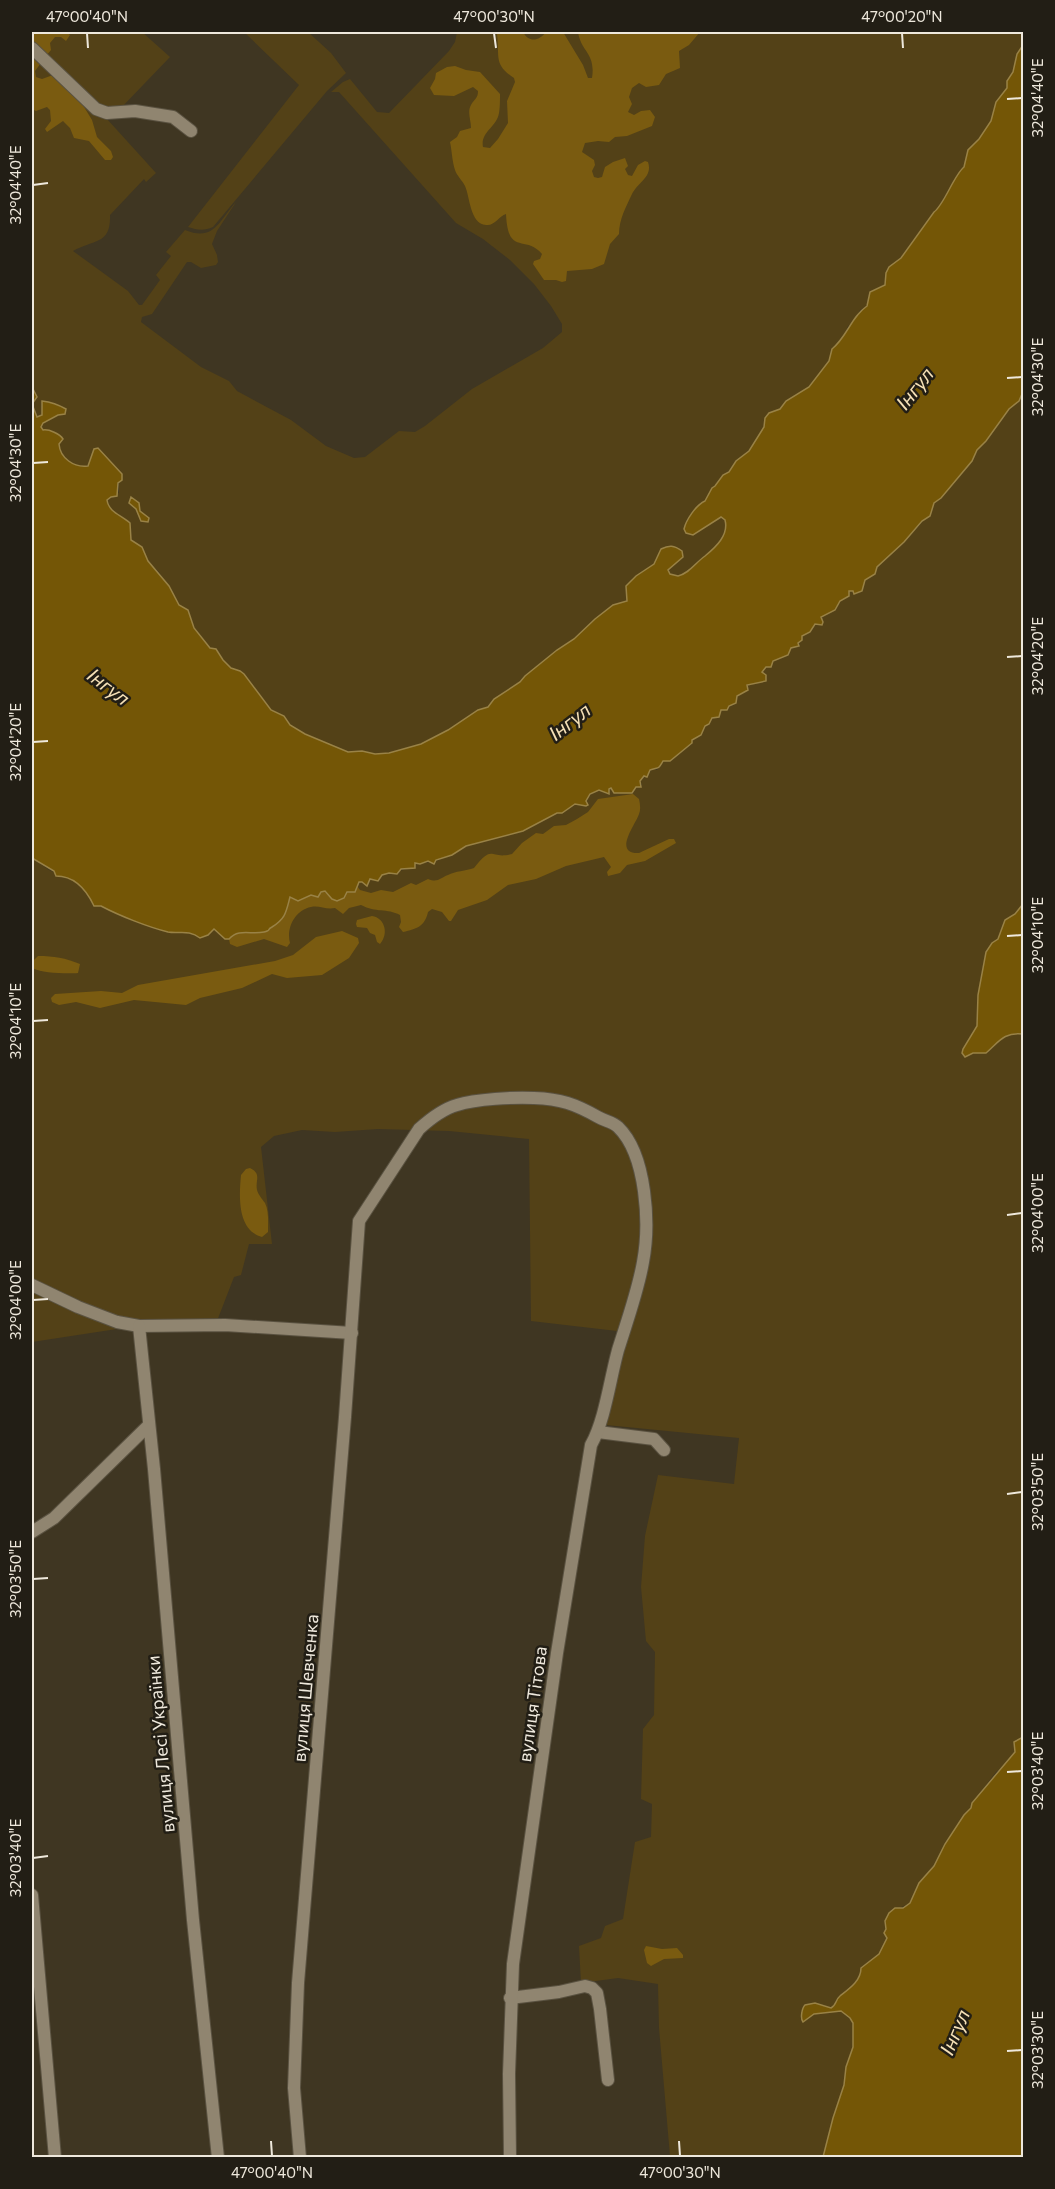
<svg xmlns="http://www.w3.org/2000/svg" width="1055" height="2189" font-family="Commissioner,sans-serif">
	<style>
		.green { fill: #534117 }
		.forest { fill: #7a5b10 }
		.water { fill: #745606; stroke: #998246; stroke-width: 1.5 }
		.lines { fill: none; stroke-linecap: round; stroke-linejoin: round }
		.minor-casing { stroke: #5a5241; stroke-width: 14 }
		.minor { stroke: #908570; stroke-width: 12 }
		.ticks { fill: none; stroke: #eee8dc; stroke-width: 2 }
		.labels { text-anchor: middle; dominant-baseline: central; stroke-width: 5; stroke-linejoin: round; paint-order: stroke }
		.street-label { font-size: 18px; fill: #eee8dc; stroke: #221e15 }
		.water-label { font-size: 20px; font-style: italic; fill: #f6e1b7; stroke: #221e15 }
		.neatline { fill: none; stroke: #eee8dc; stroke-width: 2 }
		.ticks-label { font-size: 15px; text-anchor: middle; fill: #eee8dc }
	</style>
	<rect width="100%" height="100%" fill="#3f3622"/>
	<g class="green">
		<path d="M32 32H142L170 57 119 110H103L41 53Z"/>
		<path d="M244 32H308L331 53 346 73 327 91 213 227C204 231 197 230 188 227L299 85Z"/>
		<path d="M457 32H1024L1023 45 1017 54 1015 69 1009 78 1007 88 996 102 991 121 979 139 972 145 964 167 961 170 953 185 944 197 939 208 934 212 901 258 889 267 886 274 885 285 870 292 867 306 860 310 854 323 848 326 841 342 834 347 829 361 822 372 809 387 786 401 780 409 769 413 765 418 764 427 749 451 736 461 729 472 712 488 705 502 700 503 686 521 693 535 721 517 725 520C729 535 716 547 705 556 695 563 690 573 678 576L670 574 668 570 683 557 659 554 654 564 643 571 626 594 627 601 613 605 595 619 574 639 557 650 525 676 520 682 494 699 488 707 478 710 448 730 421 744 389 753 375 754 362 751 348 752 305 734 290 725 284 716 271 710 244 674C239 670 234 670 229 667 223 662 221 654 216 649L210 648 194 628 188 610 179 605 159 572 148 561 142 547 131 540 130 523C122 515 109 513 107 500L111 497H116L119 492V483L122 480C122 472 103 450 94 449L90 464C76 472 63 458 58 445L62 438C60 434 48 429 43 430L41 426 42 423 60 414 64 408 53 404 41 403 42 415 38 417 34 415 32 404 37 397 32 387V50L107 119 156 173 146 182 144 179 110 215C111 245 94 239 73 251L128 291 139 305H142L160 280 156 275 171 256 166 252 185 230C214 242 219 221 236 202L217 231 212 244 217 255 218 262 216 265 201 268 191 262H187L152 314 142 317 141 322 201 367 229 381 237 391 291 420 326 446 354 458 365 457 399 431 415 432 425 426 472 389 543 348 562 332V324L551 306 534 284 510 260 483 239 456 223 339 92H331L343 82 350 79 377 112 389 113 449 51 455 42Z"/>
		<path d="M1023 389V904L1015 914 1005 920 998 939 992 943 984 961 978 995 977 1026 968 1040 973 1053H986C1000 1042 1003 1032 1023 1034V1737L1019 1741 1015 1752 1006 1764 996 1772 972 1803 971 1808 964 1815 945 1844 934 1865 919 1883 910 1903 889 1913 885 1921V1934L887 1938 879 1954 861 1968C860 1981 849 1988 840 1996 835 2000 836 2005 831 2008L823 2005 803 2010 801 2018 814 2014 841 2011 852 2021 854 2026 853 2047 846 2067 844 2085 833 2118 823 2157H662L670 2156 659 2028 658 1984 618 1978 581 1983 579 1946 601 1938 605 1926 623 1919 635 1842 651 1837 652 1804 641 1799 643 1729 654 1715 655 1652 646 1641 641 1587 645 1536 658 1475 734 1484 739 1438 606 1425 617 1331 531 1321 529 1139 449 1131 378 1129 335 1132 302 1130 274 1136 261 1147 272 1244H249L241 1275 234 1277 217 1321 156 1323 32 1342V858L49 870 76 882 89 893 95 906H101L170 932 182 931 196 934 214 928 216 932 224 936 355 890 359 882 370 879 378 881 382 875 416 867 415 863 435 862 466 846 523 831 557 813H562L575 804 581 805 587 802 588 796 599 790 607 794 611 788 617 794 642 785 640 781 653 769 657 770 663 761H668L692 744V740L704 730 705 725 711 721 712 718H717L721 710 734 705 737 696 748 690 747 685 765 681 767 677 762 672C769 663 777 658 788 655L791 648 800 645 798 643 802 640V636L810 631 815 624H818L821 617 835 610 840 601 849 596V591L861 588 865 580 880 563 918 527 931 511 934 503 941 498 972 461 977 450 986 441Z"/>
	</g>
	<g class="forest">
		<path d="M32 32H67L70 35 66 41 61 37H55L50 43 51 50 46 56 32 43Z"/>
		<path d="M494 32H523C529 43 539 41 546 32H563L583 65 588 78H592C596 53 581 52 578 32H700L689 45 679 51 680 68 666 74 659 85 646 87 639 83 632 88 629 97 632 104 628 112 634 115 641 111 650 110 655 117 652 126 627 136 615 137 609 142 598 141 585 143 582 152 594 160 595 165 592 171 594 177 598 178 602 177 605 167 613 162 625 158 628 166 625 169 628 175 632 176 638 165 645 161 648 162C653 177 638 182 632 194 626 207 619 219 619 234L610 244 604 264 592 269 567 271 566 281 562 282 556 280H544L533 264 534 261 540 259 542 254C525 234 508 257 506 214 499 216 495 226 486 225 470 224 470 197 465 186 462 180 457 176 455 170 452 161 452 151 450 142L457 137 460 131 471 128C471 120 467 112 471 105 474 99 478 99 478 91L473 87 454 96 434 95 430 88 435 79 436 73 447 67 455 66 466 70 480 72 500 94C500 100 500 108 499 113 497 127 480 132 483 147L490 148 498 139 508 123 507 101 515 82 514 78C493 64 500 57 497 34Z"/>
		<path d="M33 55 41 63 35 71 36 77 42 79 53 75 78 97 92 120 97 137 111 151 113 157 111 160H105L89 141 74 138 70 128 63 121 47 132 45 129 51 121 50 110 47 107 36 111 32 109V56Z"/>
		<path d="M633 794 639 799C640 804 641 809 639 814 636 824 612 854 639 853L669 839H674L676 843 645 861 627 865 620 873 608 876 607 872 611 867 604 857 566 866 536 879 508 885 487 900 458 910 451 921H449L442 912 432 909 428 912C425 926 417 929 403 932L399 927 401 922 400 915C387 908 376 913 361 905L349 908 343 914 335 908C326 910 319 905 311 907 295 910 286 928 290 943L287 947 264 939 237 947 230 944 229 939C236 931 242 933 251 933 273 934 286 916 289 897L298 901 311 895 320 894 323 891 329 894 355 892 357 886 360 890 371 893 381 890 393 892 411 883 416 885 428 879C438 883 440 878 448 875 455 871 466 871 474 868 494 843 489 860 512 854L522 843 536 833 543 834 554 826 566 825 577 819 588 812 598 799Z"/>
		<path d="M372 916C385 918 389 934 380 944L377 942 375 935 370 933 367 928 357 927 356 924 357 920Z"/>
		<path d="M342 931 358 938 359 943 349 958 322 975 287 978 272 974 242 988 200 998 186 1005 134 1000 100 1008 76 1002 59 1005 52 1002 51 998 55 994 101 991 122 993 138 985 275 961 293 955 316 937Z"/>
		<path d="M38 956C54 956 65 958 80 964L78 973C66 974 42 973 32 968V962Z"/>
		<path d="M250 1168C262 1174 255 1180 257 1190 258 1194 262 1199 265 1203 269 1211 268 1223 268 1232L262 1237C237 1230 239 1196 241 1175L246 1169Z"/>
		<path d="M646 1946 662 1949 677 1948 683 1955V1958L664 1959 651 1966 647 1963 644 1950Z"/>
	</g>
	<g class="water">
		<path d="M1023 45 1024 389 1019 401 1009 409 986 441 977 450 972 461 941 498 934 503 930 516 922 521 904 542 877 567 875 574 865 580 862 591 854 594 853 591H849V596L840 601 835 610 821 617 823 622 822 625 815 624 810 632 802 636V640L798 643 799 646 791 648 788 655 773 661 771 667H766L762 672 766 675V681L747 685 748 690 737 696 736 703 729 706 727 710H721L719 717 712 718 709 724 705 726 701 735 692 740V743L670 761H663C658 770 659 767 650 770L647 777 644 776 640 781 641 787H636L632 793H614L611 788 609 789V794L599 790 590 794 586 801 588 805 586 806 575 804 562 813H557L523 831 466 846 452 855 436 860 434 864 428 861 420 864 415 863V868L401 869 397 874 389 873 382 875 378 881 370 879 367 886 362 882H359L355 892H347L344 898 337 901 332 899 325 891 321 892 318 897 311 895 298 901 290 897C286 912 286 918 272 927 266 930 272 930 264 932 251 935 239 928 229 939H225L214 929 208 935 200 938C189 929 179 934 168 932 148 927 120 916 101 906H94C87 891 75 876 56 876L54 871 32 858V387L37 397 32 404 37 417 42 415V401C50 402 59 405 66 409L65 414 58 415 43 423 41 427 43 430C49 429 60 434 63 439L59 444C60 458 74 468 88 466L94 449 98 448 122 474V480L118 483 117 496 111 497 107 500C109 513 122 515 130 523L131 540 142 547 148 561 169 586 179 605 188 610 194 628 210 648 216 649 223 660 231 668 240 671 244 674 271 710 284 716 290 725 305 734 348 752 362 751 375 754 389 753 421 744 448 730 478 710 488 707 494 699 520 682 525 676 557 650 574 639 595 619 613 605 627 601 626 586 636 576 654 564 661 549C669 545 674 545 682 551L683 557 668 570 670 574 678 576C690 573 695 563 705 556 716 547 729 535 725 520L721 517 693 535 686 533 684 529C686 520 696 505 705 501L712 488 715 486 723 475 729 472 736 461 749 451 764 427 765 418 769 413 780 409 786 401 809 387 829 361 832 349C847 337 851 317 867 306L870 292 885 285 886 273 889 267 901 258 934 212C944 205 954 175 964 167L968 150 979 139 991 121 996 102 1007 88V81L1013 72 1017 54Z"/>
		<path d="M131 497 139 503 140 511 149 518 148 522 141 521 136 509 129 503Z"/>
		<path d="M1023 904V1034C1003 1032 999 1042 986 1053H973L965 1057 962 1053 963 1049 977 1026 978 995 986 952 992 943 998 939 1005 920 1015 914Z"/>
		<path d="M1023 1737V2157H823L833 2118 844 2085 846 2067 853 2047V2023L850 2018 841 2011 814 2014 803 2022C800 2018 802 2008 805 2005L815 2003 831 2008C837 2005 835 2000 840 1996 849 1989 861 1981 861 1968L879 1954 887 1938 884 1933 886 1929 885 1921 889 1913 895 1908H903L910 1903 919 1883 934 1866 945 1844 964 1815 971 1808 972 1803 1015 1752 1014 1742Z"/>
	</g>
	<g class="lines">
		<defs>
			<g id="minor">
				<path d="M32 48 96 109 107 113 135 111 173 117 191 131"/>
				<path d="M32 1285 78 1307 117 1322 139 1326 225 1325 352 1333"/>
				<path d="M139 1326 154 1469 193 1920 218 2158"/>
				<path d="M598 1432 654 1439 664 1450"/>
				<path d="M32 1532 54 1518 149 1425"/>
				<path d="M32 1895 55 2158"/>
				<path d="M510 1998 559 1992 585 1986 592 1988 597 1993 600 2009 608 2080"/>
				<path d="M300 2158 294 2088 298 1983 345 1417 359 1221 419 1129C430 1119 443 1109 457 1105 476 1099 514 1097 534 1098 561 1099 575 1104 598 1117 605 1121 613 1122 618 1127 647 1155 650 1225 643 1262 638 1291 627 1321 618 1350 610 1379 605 1420 591 1445L557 1653 513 1964 509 2074 510 2158"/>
			</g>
		</defs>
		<use href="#minor" class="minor-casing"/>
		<use href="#minor" class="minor"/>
	</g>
	<path class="ticks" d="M87 33 88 48M494 33 496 48M902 33 903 48M1007 99 1022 98M33 185 48 183M1007 378 1022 377M33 463 48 462M1007 657 1022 656M33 742 48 741M1007 936 1022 935M33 1021 48 1020M1007 1215 1022 1213M33 1300 48 1299M1007 1494 1022 1492M33 1579 48 1578M1007 1772 1022 1771M33 1858 48 1856M1007 2051 1022 2050M271 2141 272 2156M679 2141 680 2156"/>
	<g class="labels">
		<g class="street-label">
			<text transform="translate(305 1688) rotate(-85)">вулиця Шевченка</text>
			<text transform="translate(532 1704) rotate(-82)">вулиця Тітова</text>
			<text transform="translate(160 1744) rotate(-95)">вулиця Лесі Українки</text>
		</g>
		<g class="water-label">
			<text transform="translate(914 388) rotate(-52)">Інгул</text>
			<text transform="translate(109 686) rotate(37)">Інгул</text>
			<text transform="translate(569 721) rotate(-38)">Інгул</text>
			<text transform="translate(954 2032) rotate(-67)">Інгул</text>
		</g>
	</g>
	<rect width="1055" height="2189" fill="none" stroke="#221e15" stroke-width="66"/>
	<rect x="33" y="33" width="989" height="2123" class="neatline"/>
	<g class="ticks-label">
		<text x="87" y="22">47°00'40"N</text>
		<text x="494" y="22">47°00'30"N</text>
		<text x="902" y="22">47°00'20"N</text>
		<text transform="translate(1038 98) rotate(-90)" y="5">32°04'40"E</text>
		<text transform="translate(16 185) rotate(-90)" y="5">32°04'40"E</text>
		<text transform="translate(1038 377) rotate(-90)" y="5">32°04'30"E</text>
		<text transform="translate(16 463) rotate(-90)" y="5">32°04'30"E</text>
		<text transform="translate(1038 656) rotate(-90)" y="5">32°04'20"E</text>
		<text transform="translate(16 742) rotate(-90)" y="5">32°04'20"E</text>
		<text transform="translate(1038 935) rotate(-90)" y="5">32°04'10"E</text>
		<text transform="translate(16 1021) rotate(-90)" y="5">32°04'10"E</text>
		<text transform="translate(1038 1213) rotate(-90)" y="5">32°04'00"E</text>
		<text transform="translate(16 1300) rotate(-90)" y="5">32°04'00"E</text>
		<text transform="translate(1038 1492) rotate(-90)" y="5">32°03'50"E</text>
		<text transform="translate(16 1579) rotate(-90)" y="5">32°03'50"E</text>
		<text transform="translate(1038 1771) rotate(-90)" y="5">32°03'40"E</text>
		<text transform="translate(16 1858) rotate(-90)" y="5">32°03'40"E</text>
		<text transform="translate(1038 2050) rotate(-90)" y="5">32°03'30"E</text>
		<text x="272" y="2178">47°00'40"N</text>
		<text x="680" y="2178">47°00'30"N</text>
	</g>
</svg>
